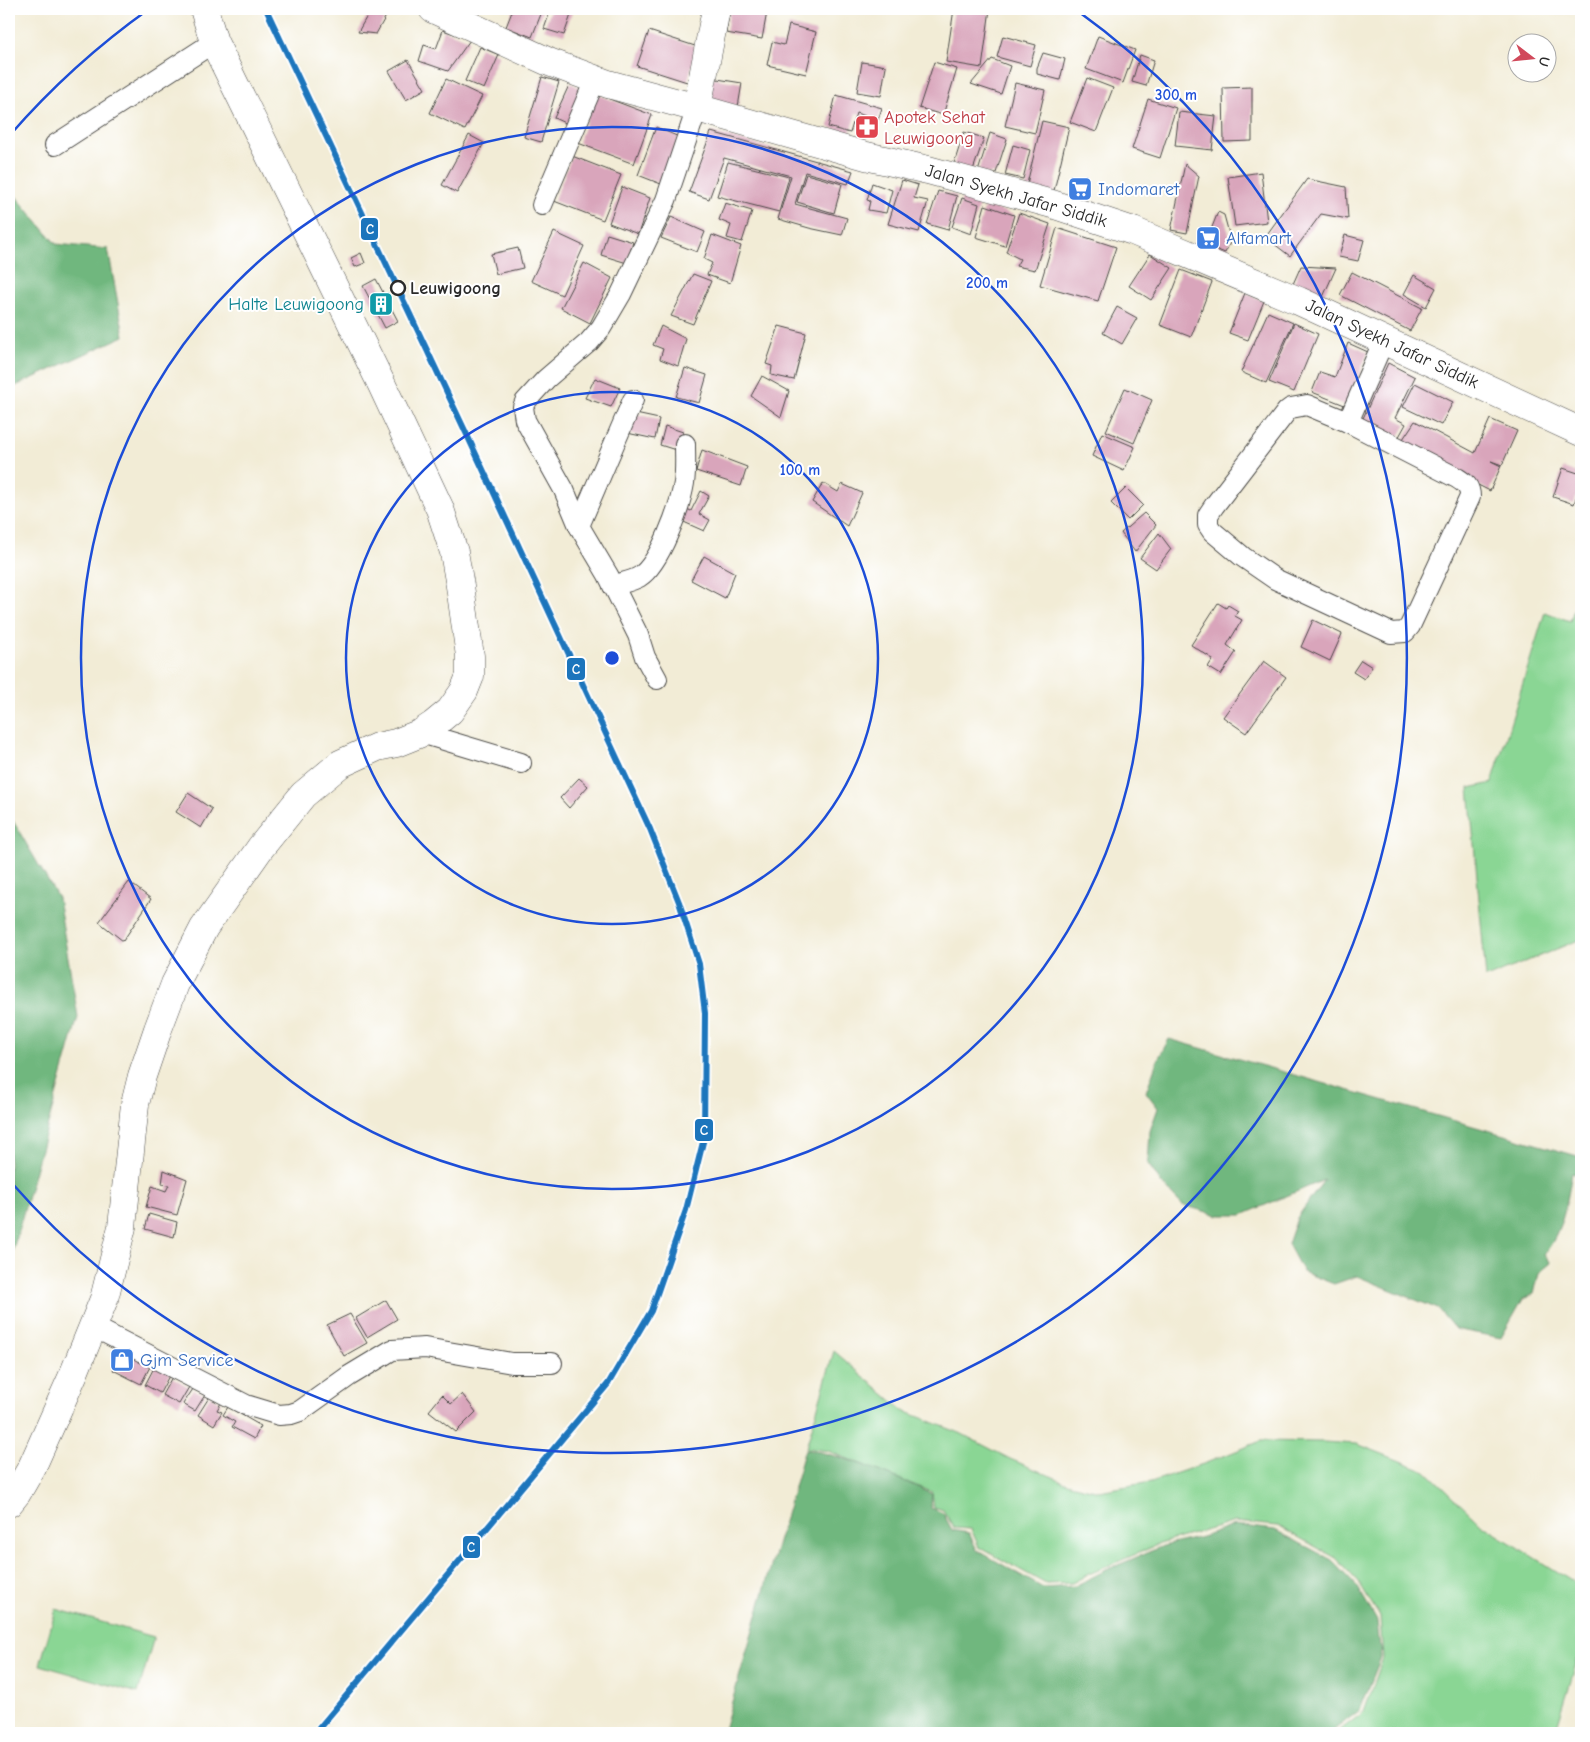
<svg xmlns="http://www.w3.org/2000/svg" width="1590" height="1742" font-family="'Comic Neue',sans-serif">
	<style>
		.green { fill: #8ad694; stroke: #5a8060 }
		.forest { fill: #6fb77e; stroke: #4d7154 }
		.building { fill: #d9a5bb }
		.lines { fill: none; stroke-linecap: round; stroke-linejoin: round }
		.street-casing { stroke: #494845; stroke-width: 22 }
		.secondary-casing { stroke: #494845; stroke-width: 29 }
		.primary-casing { stroke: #494845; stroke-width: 29 }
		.street { stroke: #fff; stroke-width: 20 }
		.secondary { stroke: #fff; stroke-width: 28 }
		.primary { stroke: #fff; stroke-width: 28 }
		.rail-1-casing { stroke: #fff; stroke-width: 10 }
		.rail-1 { stroke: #1c75bc; stroke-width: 6 }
		.ring { fill: none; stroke: #1d4ed8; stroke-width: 2.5 }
		.stop-dot { fill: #fff; stroke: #2b2b2b; stroke-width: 2.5 }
		.labels { text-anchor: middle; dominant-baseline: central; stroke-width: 4; stroke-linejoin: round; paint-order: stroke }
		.health-label { font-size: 18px; fill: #be3a42; stroke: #fff; text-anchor: start }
		.shop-label { font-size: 18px; fill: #366cbe; stroke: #fff; text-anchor: start }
		.street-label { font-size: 18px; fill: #2b2b2b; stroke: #fff }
		.stop-label { font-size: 18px; font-weight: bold; fill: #2b2b2b; stroke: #fff; text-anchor: start }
		.culture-label { font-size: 18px; fill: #0d838f; stroke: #fff; text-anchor: end }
		.centre { fill: #1d4ed8; stroke: #fff; stroke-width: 2.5 }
		.ring-label { font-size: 15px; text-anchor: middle; font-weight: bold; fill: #1d4ed8; stroke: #fff; stroke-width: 4; stroke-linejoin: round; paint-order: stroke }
		.line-badge { stroke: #fff; stroke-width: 2 }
		.badge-label { font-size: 14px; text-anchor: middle; font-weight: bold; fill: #fff }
	</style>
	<rect width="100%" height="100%" fill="#fff"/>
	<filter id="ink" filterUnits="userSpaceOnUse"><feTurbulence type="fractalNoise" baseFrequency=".02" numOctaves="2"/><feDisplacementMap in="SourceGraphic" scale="10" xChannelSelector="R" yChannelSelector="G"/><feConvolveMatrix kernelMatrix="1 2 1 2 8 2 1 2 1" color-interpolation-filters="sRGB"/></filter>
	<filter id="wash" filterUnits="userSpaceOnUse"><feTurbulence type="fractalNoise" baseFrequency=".0096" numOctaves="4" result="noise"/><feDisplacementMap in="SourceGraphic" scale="20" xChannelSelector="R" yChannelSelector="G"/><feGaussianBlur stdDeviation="1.12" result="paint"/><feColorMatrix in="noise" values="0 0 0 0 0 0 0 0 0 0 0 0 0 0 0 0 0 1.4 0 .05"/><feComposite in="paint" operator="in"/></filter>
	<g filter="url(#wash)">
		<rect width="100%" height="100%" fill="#f2ecd6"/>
		<g class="green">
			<path d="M1581 590V939L1486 978 1469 788 1492 783 1545 612 1570 621Z"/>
			<path d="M834 1351 904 1411 960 1433 1010 1459 1070 1484 1099 1491 1151 1482 1206 1463 1261 1441 1323 1442 1357 1444 1426 1471 1482 1525 1581 1587V1648L1555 1733H1336L1364 1712 1383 1658 1380 1617 1360 1584 1336 1558 1278 1526 1235 1522 1162 1543 1089 1574 1072 1583 1046 1584 979 1547 971 1529 954 1528 943 1510 934 1507 932 1492 828 1451 806 1448Z"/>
			<path d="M56 1609 154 1637 138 1693 40 1665Z"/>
		</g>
		<g class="forest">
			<path d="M9 188 56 244 108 249 124 336 9 389Z"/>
			<path d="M9 814 58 898 78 1017 9 1264Z"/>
			<path d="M1169 1039 1581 1157V1176L1572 1173C1567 1201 1563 1232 1544 1254L1551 1263 1539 1273 1534 1294 1523 1299 1501 1338 1455 1329 1438 1309 1357 1276 1334 1284 1303 1272 1288 1244 1297 1218 1324 1180 1242 1215H1218L1182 1205 1162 1184 1148 1164 1150 1131 1158 1108 1146 1092 1157 1061Z"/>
			<path d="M805 1449C849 1457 892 1475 932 1494L931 1508 943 1513 952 1530 969 1533 977 1550 1043 1588 1075 1586 1106 1570 1163 1546 1206 1536 1235 1525 1275 1530 1332 1560 1357 1586 1377 1621 1381 1657 1360 1710 1330 1733H723Z"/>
		</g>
		<g id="blocks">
			<g class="building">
				<path d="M371 9H390L376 34 358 32Z"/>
				<path d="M513 9H543L532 37 506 27Z"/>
				<path d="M551 9H573L564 35 544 29Z"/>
				<path d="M730 9H745L767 12 762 39 726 33Z"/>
				<path d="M954 9H990L982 68 946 62Z"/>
				<path d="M789 25 816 32 806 74 767 65 772 42 784 45Z"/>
				<path d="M443 30 470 40 448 71 419 61 424 45 436 49Z"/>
				<path d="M649 31 698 47 687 82 637 66Z"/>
				<path d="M1003 36 1036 45 1030 66 997 57Z"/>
				<path d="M1098 36 1135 50 1123 83 1086 69Z"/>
				<path d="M480 47 499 55 484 89 465 81Z"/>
				<path d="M1043 53 1065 59 1060 80 1037 74V68Z"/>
				<path d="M1140 55 1154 60 1146 86 1132 82Z"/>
				<path d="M992 59 1010 66 1001 94 971 84Z"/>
				<path d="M408 60 425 89 406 100 389 71Z"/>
				<path d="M862 62 886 66 881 96 857 92Z"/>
				<path d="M934 62 957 69 943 115 919 108Z"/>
				<path d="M542 77 559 82 541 142 524 137Z"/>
				<path d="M711 78 742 83 738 107 707 101Z"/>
				<path d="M1087 78 1113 88 1096 132 1070 122Z"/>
				<path d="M446 79 482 96 465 130 430 113Z"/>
				<path d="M570 83 585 90 569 125 554 118Z"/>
				<path d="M1015 83 1045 90 1035 133 1005 126Z"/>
				<path d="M1252 87V141L1224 142 1223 88Z"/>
				<path d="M596 94 652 115 634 164 578 143Z"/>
				<path d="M836 95 882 108 878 120 856 113 850 133 828 127Z"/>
				<path d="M1148 99 1176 108 1160 158 1132 149Z"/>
				<path d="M1179 112 1216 116 1212 150 1175 146Z"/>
				<path d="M1042 121 1069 127 1053 195 1026 188Z"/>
				<path d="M656 127 679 137 661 184 638 175Z"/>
				<path d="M711 132 853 171 848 184 805 172 795 204 847 218 842 235 809 228 778 219 791 176 724 158 709 199 689 192Z"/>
				<path d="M964 132 984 138 973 170H952Z"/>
				<path d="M990 133 1007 139 996 173 977 175Z"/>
				<path d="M469 135 484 143 457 193 442 185Z"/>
				<path d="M1013 145 1030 150 1023 179 1005 175Z"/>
				<path d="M572 156 621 175 603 220 554 201Z"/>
				<path d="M728 162 789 177 779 212 717 196Z"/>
				<path d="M1185 164 1199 176 1187 233 1171 230Z"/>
				<path d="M1261 172 1267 222 1235 226 1228 177Z"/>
				<path d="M806 174 842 184 834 213 797 202Z"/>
				<path d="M1307 179 1346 187 1348 219 1321 214 1290 256 1265 237Z"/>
				<path d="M902 180 918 185 914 198 928 201 919 232 888 224Z"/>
				<path d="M872 183 892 190 886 213 868 210 870 201 867 200Z"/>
				<path d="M622 187 650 198 638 234 609 223Z"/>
				<path d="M938 191 957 196 948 230 927 224Z"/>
				<path d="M962 198 979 204 971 234 952 227Z"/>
				<path d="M725 203 752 211 742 242 727 238 731 225 719 220Z"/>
				<path d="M985 205 1014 215 1005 246 976 237Z"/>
				<path d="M1218 212 1224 215 1231 241 1225 253 1205 245Z"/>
				<path d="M1019 213 1050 224 1035 270 1016 266 1020 259 1006 252Z"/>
				<path d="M671 217 705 232 697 252 661 238Z"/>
				<path d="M1057 228 1116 247 1098 301 1040 285Z"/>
				<path d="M554 232 584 246 562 295 531 281Z"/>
				<path d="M607 234 633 242 627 263 601 255Z"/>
				<path d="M712 235 741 246 730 283 707 275 712 263 704 259Z"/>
				<path d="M1345 235 1364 240 1358 261 1339 257Z"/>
				<path d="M518 248 523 268 496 274 491 254Z"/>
				<path d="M361 253 365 263 355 267 351 258Z"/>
				<path d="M1150 254 1172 268 1151 300 1129 286Z"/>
				<path d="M584 263 612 278 590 323 561 308Z"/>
				<path d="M1301 266 1336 268 1323 297 1293 284Z"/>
				<path d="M1181 270 1212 282 1191 337 1160 325Z"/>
				<path d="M1352 272 1422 308 1410 331 1340 295Z"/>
				<path d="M693 274 711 281 693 324 671 316Z"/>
				<path d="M1414 275 1436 288 1426 307 1404 294Z"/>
				<path d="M376 279 398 321 385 328 363 286Z"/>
				<path d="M1245 293 1264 301 1248 340 1229 333Z"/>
				<path d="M1117 307 1137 318 1122 344 1103 333Z"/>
				<path d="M1268 312 1293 323 1266 383 1241 372Z"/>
				<path d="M1294 323 1318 334 1294 392 1269 382Z"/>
				<path d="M661 326 686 339 678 366 660 359 663 349 653 345Z"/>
				<path d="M779 326 806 333 794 380 771 375 772 366 766 364Z"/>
				<path d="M1348 343 1368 352 1347 406 1312 392 1320 372 1335 377Z"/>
				<path d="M1388 363 1415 377 1395 418 1406 424 1396 442 1360 425Z"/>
				<path d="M685 368 707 375 699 403 676 397Z"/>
				<path d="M762 376 789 391 781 417 751 396Z"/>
				<path d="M595 378 620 388 611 407 585 398Z"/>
				<path d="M1415 383 1453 402 1441 425 1403 407Z"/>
				<path d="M1125 388 1152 400 1134 443 1106 431Z"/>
				<path d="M631 413 659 419 655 439 627 433Z"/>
				<path d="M1490 419 1517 431 1502 465 1491 461 1501 466 1490 491 1399 445 1415 421 1475 453Z"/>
				<path d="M665 426 683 432 679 451 660 445Z"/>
				<path d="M1102 433 1135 447 1124 471 1092 456Z"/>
				<path d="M702 450 747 467 741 486 696 471Z"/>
				<path d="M1563 468 1581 474V483L1574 504 1553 497Z"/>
				<path d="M823 483 838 492 842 484 862 493 847 526 812 502Z"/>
				<path d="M1126 488 1143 505 1128 520 1111 503Z"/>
				<path d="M701 491 709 496 699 514 710 520 704 531 677 519 683 507 691 511Z"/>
				<path d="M1144 513 1156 525 1135 552 1121 533Z"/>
				<path d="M1159 533 1171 549 1156 569 1140 558Z"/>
				<path d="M704 556 735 573 725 598 691 580Z"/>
				<path d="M1218 603 1226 608 1228 605 1238 611 1235 616 1242 620 1227 645 1236 652 1221 675 1208 667 1213 659 1191 645Z"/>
				<path d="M1313 620 1342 634 1330 661 1301 647Z"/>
				<path d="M1361 660 1372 667 1364 679 1353 672Z"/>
				<path d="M1264 661 1286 677 1246 733 1223 717Z"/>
				<path d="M579 778 588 786 569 808 560 798Z"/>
				<path d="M188 793 212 809 201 828 176 812Z"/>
				<path d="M129 882 151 899 123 941 99 922Z"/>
				<path d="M164 1170 187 1179 177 1215 146 1207 152 1186 166 1191 169 1185 162 1184Z"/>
				<path d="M149 1214 177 1222 174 1237 145 1229Z"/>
				<path d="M386 1300 397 1319 367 1337 356 1318Z"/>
				<path d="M350 1314 367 1343 344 1356 327 1325Z"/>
				<path d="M124 1346 153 1361 141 1384 113 1370Z"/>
				<path d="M156 1364 171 1372 160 1393 145 1385Z"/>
				<path d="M172 1377 189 1387 179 1404 162 1395Z"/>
				<path d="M193 1389 205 1395 195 1411 183 1404Z"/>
				<path d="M462 1394 476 1412 456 1432 429 1411 442 1395 451 1404Z"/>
				<path d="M210 1396 221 1403 217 1410 222 1412 214 1425 198 1415Z"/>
				<path d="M228 1407 261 1426 254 1439 232 1427 235 1422 223 1415Z"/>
			</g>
		</g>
	</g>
	<g filter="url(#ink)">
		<use href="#blocks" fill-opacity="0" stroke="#494845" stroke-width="1"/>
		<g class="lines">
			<defs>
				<g id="street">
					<path d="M55 145 214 42"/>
					<path d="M542 205 595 80"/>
					<path d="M1307 405 1348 422 1457 478C1465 483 1470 486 1470 497L1410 626 1405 632 1391 633 1275 579 1243 557 1212 531 1208 525V515L1214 506 1287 411 1291 408Z"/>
					<path d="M1348 422 1384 340"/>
					<path d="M579 526 633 400"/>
					<path d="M613 586C621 583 632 581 639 577 660 564 680 507 684 483 686 470 685 457 685 444"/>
					<path d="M657 679 645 657 638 635 608 575 579 526 564 490 525 420 523 407 525 402 546 379 589 342 601 328 621 294 666 200 697 108"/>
					<path d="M421 733 521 763"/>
					<path d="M94 1327 246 1405 279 1415 291 1414 300 1411 349 1376 392 1350 425 1348 512 1363H552"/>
				</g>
				<g id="secondary">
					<path d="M433 9 549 62 608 84 697 108 866 156 928 170 1052 204 1133 231 1299 301 1581 432"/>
					<path d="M697 108 716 9"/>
				</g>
				<path id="primary" d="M9 1503 17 1493 32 1467 74 1373 104 1299 122 1227 135 1104 142 1076 158 1029 175 984 204 928 261 847 303 795 340 764 377 747 396 743 421 733 433 725 450 711 464 691 470 676V656L460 586 454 552 440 509 381 383 214 42 204 9"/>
			</defs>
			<use href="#street" class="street-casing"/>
			<use href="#secondary" class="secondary-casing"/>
			<use href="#primary" class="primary-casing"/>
			<use href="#street" class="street"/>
			<use href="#secondary" class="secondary"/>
			<use href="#primary" class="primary"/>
			<defs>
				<path id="rail-1" d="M266 9 468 437 650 829 679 902 699 964 705 1013 704 1138 686 1210 651 1311 608 1384 315 1733"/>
			</defs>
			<use href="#rail-1" class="rail-1-casing"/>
			<use href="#rail-1" class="rail-1"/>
		</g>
	</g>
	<g class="ring">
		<circle cx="612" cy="658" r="266"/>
		<circle cx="612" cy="658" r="531"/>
		<path d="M10 135A797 797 0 0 1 149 9M1075 9A797 797 0 1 1 10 1181"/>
	</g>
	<defs>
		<symbol id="pharmacy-square" viewBox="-11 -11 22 22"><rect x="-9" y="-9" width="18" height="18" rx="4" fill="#e0444e" stroke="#fff"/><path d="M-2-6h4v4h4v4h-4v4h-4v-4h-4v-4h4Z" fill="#fff"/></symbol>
		<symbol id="supermarket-square" viewBox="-11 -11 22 22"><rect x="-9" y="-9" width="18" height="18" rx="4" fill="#3f7fe0" stroke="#fff"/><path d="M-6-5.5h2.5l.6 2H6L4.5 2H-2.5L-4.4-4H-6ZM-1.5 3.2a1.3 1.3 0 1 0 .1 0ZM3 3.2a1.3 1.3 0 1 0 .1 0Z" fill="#fff"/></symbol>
		<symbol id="building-square" viewBox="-11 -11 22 22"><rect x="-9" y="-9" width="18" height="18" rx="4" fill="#0f9aa8" stroke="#fff"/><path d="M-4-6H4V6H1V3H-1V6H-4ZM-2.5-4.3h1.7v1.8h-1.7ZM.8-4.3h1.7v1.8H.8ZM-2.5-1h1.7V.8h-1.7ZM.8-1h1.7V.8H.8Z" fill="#fff"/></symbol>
		<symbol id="shop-square" viewBox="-11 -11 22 22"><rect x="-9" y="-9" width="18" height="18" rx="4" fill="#3f7fe0" stroke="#fff"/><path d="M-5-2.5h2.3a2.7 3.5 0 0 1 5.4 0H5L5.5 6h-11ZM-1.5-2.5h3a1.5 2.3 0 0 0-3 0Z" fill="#fff"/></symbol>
	</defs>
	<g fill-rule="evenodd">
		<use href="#pharmacy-square" x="853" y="113" width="28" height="28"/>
		<use href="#supermarket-square" x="1066" y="175" width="28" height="28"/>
		<use href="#supermarket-square" x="1194" y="224" width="28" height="28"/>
		<use href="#building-square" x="367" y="290" width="28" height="28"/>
		<use href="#shop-square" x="108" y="1346" width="28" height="28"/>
	</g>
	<circle class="stop-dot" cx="398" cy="288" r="7"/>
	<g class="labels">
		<g class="health-label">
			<text x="884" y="117">Apotek Sehat<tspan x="884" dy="21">Leuwigoong</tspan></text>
		</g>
		<g class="shop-label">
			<text x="1098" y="189">Indomaret</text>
			<text x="1226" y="238">Alfamart</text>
			<text x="140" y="1360">Gjm Service</text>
		</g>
		<g class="street-label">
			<text transform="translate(1016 196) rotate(16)">Jalan Syekh Jafar Siddik</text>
			<text transform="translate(1392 344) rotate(25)">Jalan Syekh Jafar Siddik</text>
		</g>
		<g class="stop-label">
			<text x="410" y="288">Leuwigoong</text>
		</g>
		<g class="culture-label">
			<text x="364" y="304">Halte Leuwigoong</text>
		</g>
	</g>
	<circle cx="612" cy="658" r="8" class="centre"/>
	<g class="ring-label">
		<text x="1176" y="100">300 m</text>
		<text x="987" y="288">200 m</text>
		<text x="800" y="475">100 m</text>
	</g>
	<g class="line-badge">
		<rect x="360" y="217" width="19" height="24" rx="5" fill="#1c75bc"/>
		<rect x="566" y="657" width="20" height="24" rx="5" fill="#1c75bc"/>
		<rect x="694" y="1118" width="20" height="24" rx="5" fill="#1c75bc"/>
		<rect x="462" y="1535" width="19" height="24" rx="5" fill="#1c75bc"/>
	</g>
	<g class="badge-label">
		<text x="370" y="234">C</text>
		<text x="576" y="674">C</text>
		<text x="704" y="1135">C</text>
		<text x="471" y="1552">C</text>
	</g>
	<rect width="1590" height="1742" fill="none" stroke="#fff" stroke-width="30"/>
	<g transform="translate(1532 58) rotate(106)"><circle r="24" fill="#ffffff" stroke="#aaaaaa"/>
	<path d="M0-4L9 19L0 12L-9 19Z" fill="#d1495b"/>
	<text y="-8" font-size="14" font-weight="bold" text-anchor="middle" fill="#2b2b2b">U</text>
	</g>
</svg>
